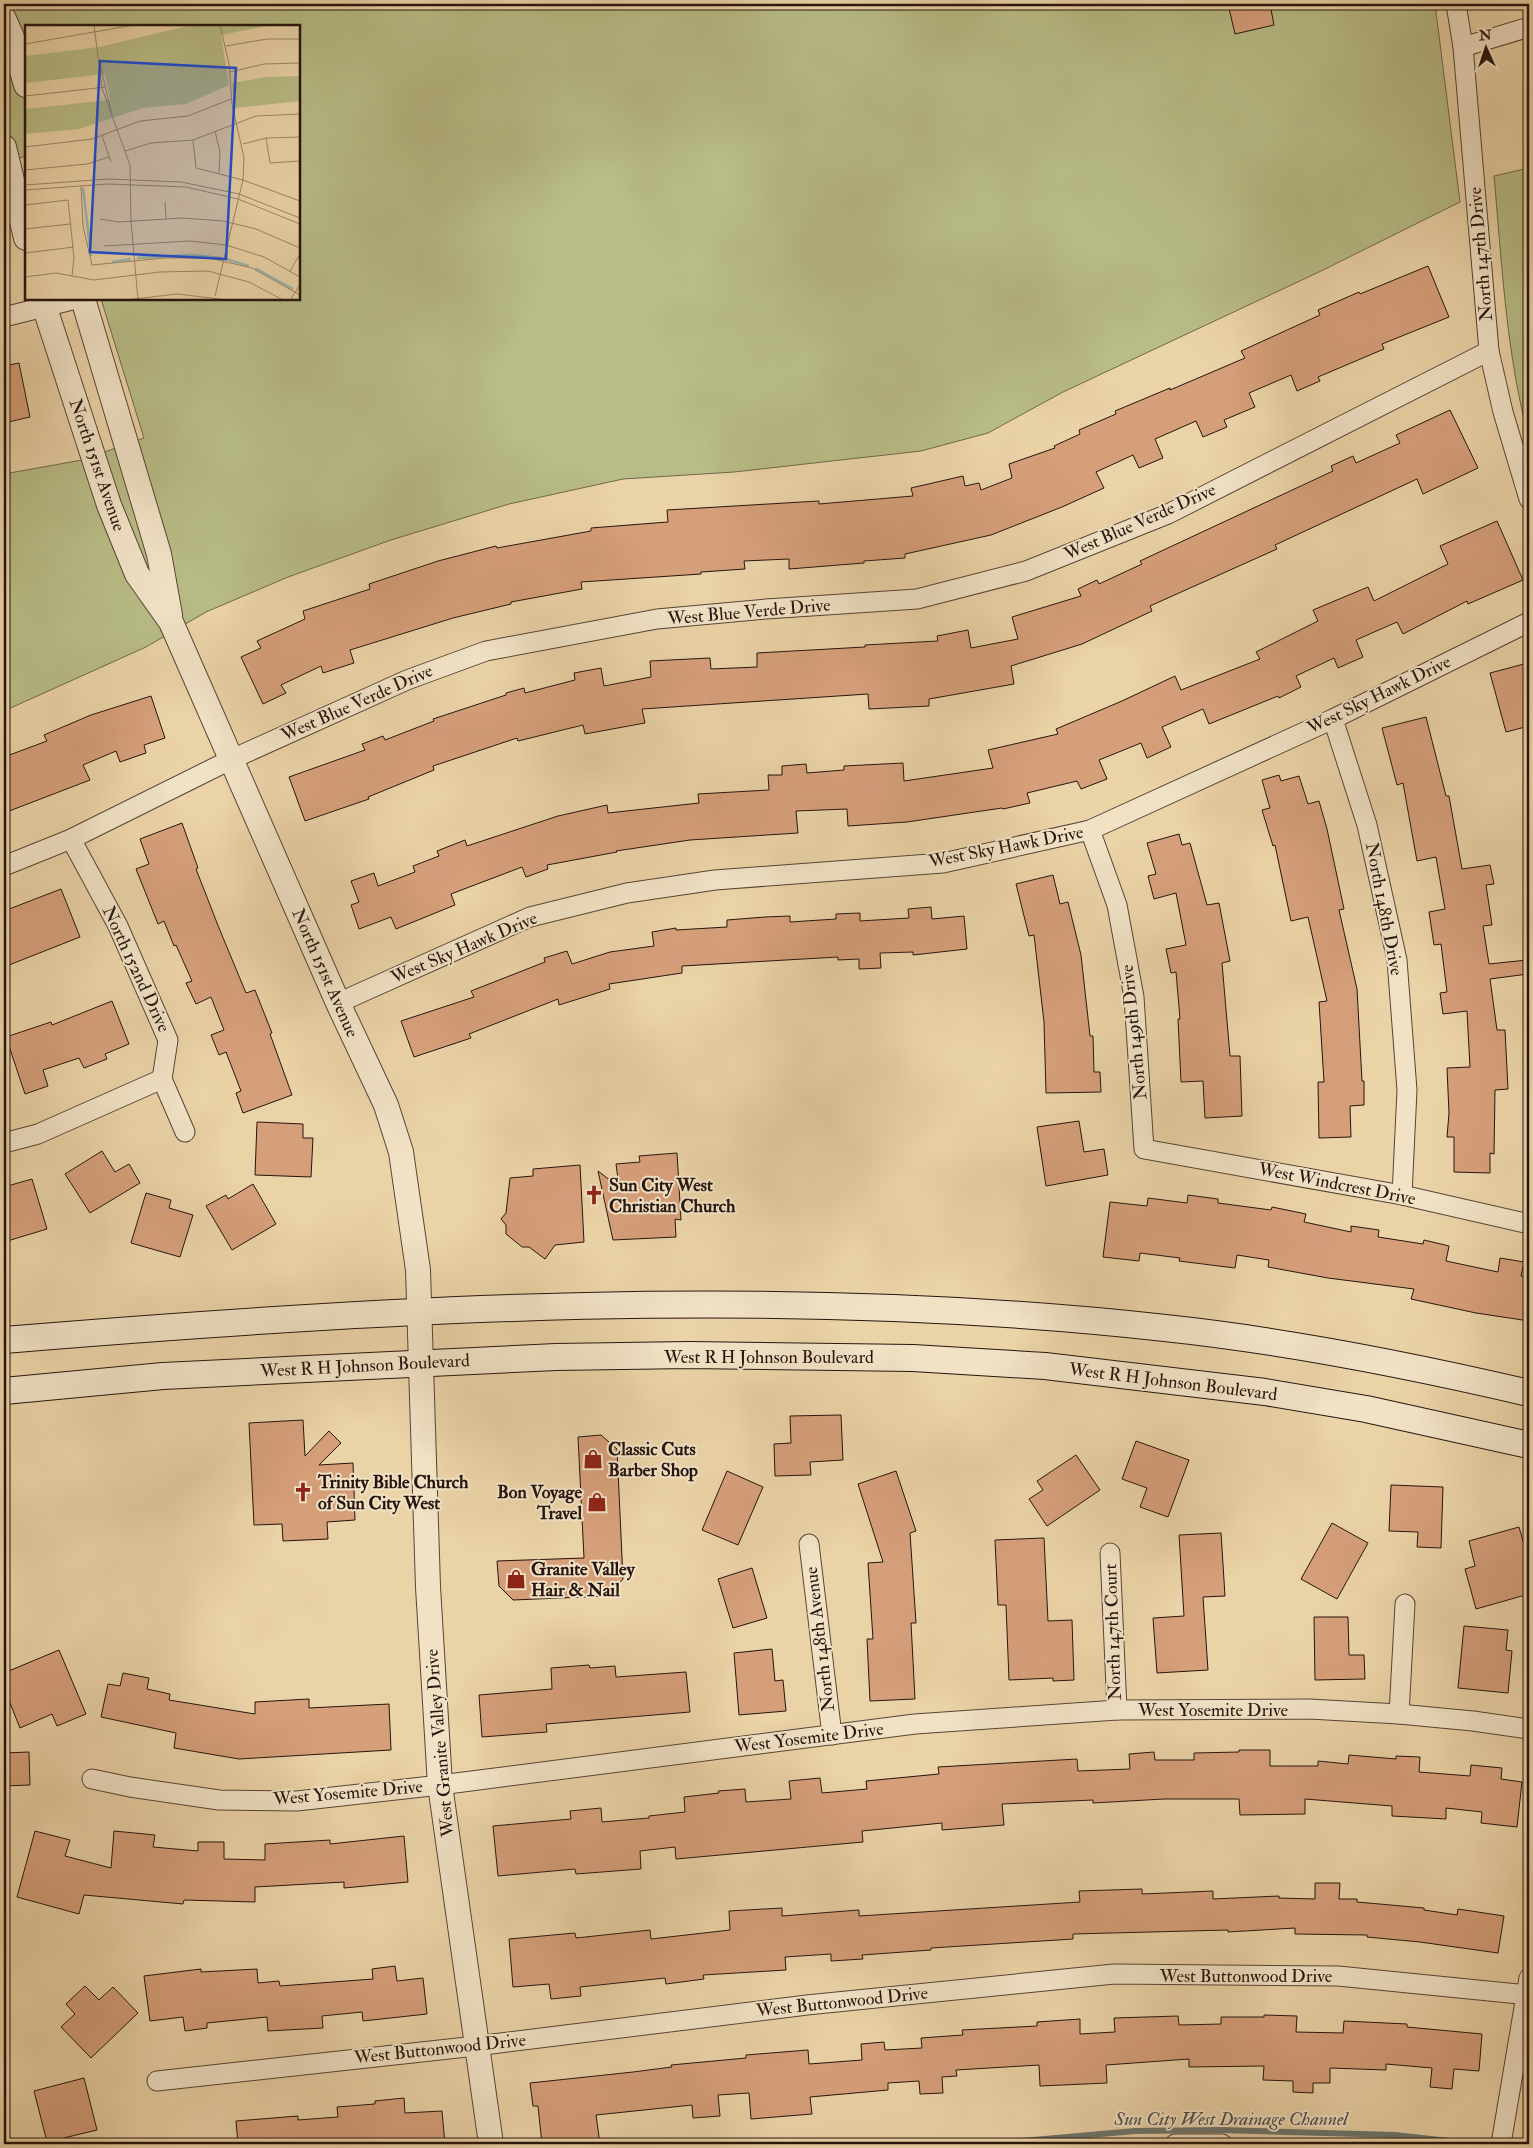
<svg xmlns="http://www.w3.org/2000/svg" width="1533" height="2148" font-family="'IM FELL Double Pica',serif">
	<style>
		.green { fill: #b8bc86; stroke: #6f684a }
		.lines { fill: none; stroke-linecap: round; stroke-linejoin: round }
		.stream { stroke: #6c766f; stroke-width: 6 }
		.building { fill: #d59f7a; stroke: #26150e }
		.minor-casing { stroke: #574434; stroke-width: 21 }
		.tertiary-casing { stroke: #574434; stroke-width: 26 }
		.secondary-casing { stroke: #26150e; stroke-width: 28 }
		.minor { stroke: #f1e2c6; stroke-width: 19 }
		.tertiary { stroke: #f1e2c6; stroke-width: 24 }
		.secondary { stroke: #f1e2c6; stroke-width: 26 }
		.labels { text-anchor: middle; dominant-baseline: central; stroke-width: 4; stroke-linejoin: round; paint-order: stroke }
		.street-label { font-size: 18px; fill: #26150e; stroke: #f1e2c6 }
		.poi-label { font-size: 18px; font-weight: bold; fill: #26150e; stroke: #f1e2c6; text-anchor: start }
		.water-label { font-size: 19px; font-style: italic; fill: #4f4d46; stroke: #f1e2c6 }
		.inset-river { fill: none; stroke: #9ab6af; stroke-width: 2.5 }
		.inset-road { fill: none; stroke: #9c876a; stroke-width: 1 }
		.view { fill: #1d4ed8; fill-opacity: 0.15; stroke: #1d4ed8; stroke-width: 2.5 }
		.inset-edge { fill: none; stroke: #26150e; stroke-width: 2.5 }
	</style>
	<rect width="100%" height="100%" fill="#ead3a7"/>
	<filter id="stains"><feTurbulence type="fractalNoise" baseFrequency=".004" numOctaves="4"/><feColorMatrix values="0 0 0 0 .2 0 0 0 0 .09 0 0 0 0 .02 0 0 0 .5 -.17"/></filter>
	<radialGradient id="worn" r=".72"><stop offset=".6" stop-color="#630" stop-opacity="0"/><stop offset="1" stop-color="#630" stop-opacity=".3"/></radialGradient>
	<g class="green">
		<path d="M4 4H1435L1460 202 1319 272 1063 392 988 433 921 451 734 472 623 479 509 504 391 540 288 577 206 612 146 647 4 711V474L82 460 144 438 101 299H299V26H26V156L4 163Z"/>
		<path d="M1529 168V439C1506 353 1502 264 1494 176Z"/>
	</g>
	<g class="lines">
		<g class="stream">
			<path d="M4 2121 9 2144"/>
			<path d="M987 2144 1135 2131 1221 2130 1395 2135 1476 2144"/>
		</g>
	</g>
	<g class="building">
		<path d="M1228 4H1270L1274 25 1235 34Z"/>
		<path d="M1428 266 1449 317 1382 344 1384 349 1318 377 1320 381 1297 391 1291 375 1249 393 1255 407 1224 420 1227 427 1203 437 1196 421 1155 439 1163 458 1139 468 1133 455 1096 472 1104 488 1062 507 991 535 905 554V558L864 561V563L789 569V559L744 561 745 569 701 572V574L581 582 582 589 511 602V604L453 618 350 650 354 663 323 673 321 666 281 685 286 693 263 704 241 657 261 648 257 641 305 619 303 611 370 589 369 584 438 561 496 546 497 548 591 531V528L668 522 667 510 819 501V504L913 496 911 488 963 476 965 486 979 483 981 490 1012 478 1009 464 1055 448 1054 446 1080 434 1079 430 1116 414 1115 411 1170 388V390L1245 358 1241 351 1320 315 1318 310 1359 292 1360 294Z"/>
		<path d="M19 363 30 417 4 423V366Z"/>
		<path d="M1450 410 1478 468 1423 494 1417 479 1275 545 1277 549 1150 606 1152 611 1082 644 1011 666 1014 684 929 699V706L869 709 868 694 642 709 645 723 585 734 583 725 518 741 517 738 433 766 434 770 368 797 369 799 305 821 289 777 365 750 362 744 383 736 385 740 434 721 433 719 506 695V693L524 688 525 693 575 680 574 673 601 668 604 686 651 677 650 661 710 658 711 669 757 667V653L865 647V645L938 641 937 636 968 630 971 648 1018 639 1012 617 1081 596 1078 589 1097 580 1099 584 1142 564 1140 561 1333 471 1331 466 1353 456 1356 463 1400 443 1396 435Z"/>
		<path d="M1497 521 1523 580 1468 604 1467 601 1403 634 1397 622 1356 640 1363 657 1338 668 1334 658 1296 676 1301 687 1279 698 1278 696 1209 724 1203 709 1162 727 1171 747 1147 758 1141 743 1099 760 1107 779 1081 789 1077 781 1027 793 1030 803 1003 809 1002 808 907 822 848 826 847 809 796 811 798 833 690 840 616 851 617 852 547 865 548 869 526 877 522 867 451 894 455 905 396 929 391 917 359 929 351 905 359 902 351 881 374 873 378 886 415 872 413 866 439 856 437 851 465 840 467 846 558 816 607 805 608 813 699 803 698 794 769 790 768 775H782V766L806 764 807 773 844 770V766L903 763 904 781 993 768 988 750 1058 734 1056 729 1122 701 1175 676 1181 690 1260 659 1256 652 1318 621 1313 610 1368 587 1374 601 1448 564 1440 546Z"/>
		<path d="M1524 664 1529 682V726L1506 732 1490 673Z"/>
		<path d="M151 696 165 738 144 745 146 753 120 762 116 751 83 765 90 780 4 813V757L47 741 44 735 91 715Z"/>
		<path d="M1426 717 1446 796H1449L1462 869 1490 865 1494 884 1486 885 1492 925 1483 926 1489 964 1527 960 1528 974 1490 979 1497 1030H1505L1508 1089 1495 1090 1494 1154 1490 1153V1173L1454 1172V1137H1447L1449 1113 1447 1068 1470 1067 1467 1011 1443 1014 1440 993 1447 992 1441 944 1434 945 1429 912 1445 909 1436 857 1417 861 1403 783 1397 785 1382 728Z"/>
		<path d="M1279 775 1281 781 1299 776 1308 804 1319 801 1327 829 1344 909 1339 910 1357 989 1362 1081H1364V1105L1350 1106 1351 1137 1319 1138 1318 1082H1324L1319 1002 1327 1001 1308 917 1291 921 1275 845 1273 846 1262 810 1270 808 1262 780Z"/>
		<path d="M182 823 198 868 196 869 219 928 246 993 255 990 272 1033 270 1034 292 1095 243 1113 236 1093 241 1091 226 1052 219 1055 211 1035 224 1030 211 997 196 1004 186 983 192 981 176 945 174 946 164 921 158 924 136 869 149 864 140 839Z"/>
		<path d="M1179 834 1182 845 1190 843 1207 905 1219 903 1230 961 1222 963 1230 1056H1240L1242 1116 1205 1118 1203 1081 1181 1082 1178 1019H1180L1176 972 1171 973 1166 949 1186 945 1176 893 1154 899 1148 876 1156 874 1147 843Z"/>
		<path d="M1053 875 1060 904 1068 902 1081 955 1090 1036H1093L1094 1072H1100L1101 1092 1046 1093 1044 1022 1034 935 1029 936 1016 884Z"/>
		<path d="M61 889 80 937 4 967V911Z"/>
		<path d="M931 907 932 919 964 916 967 949 913 955V952L880 953 881 968 859 969V959L838 960V957L682 966V973L609 984 610 989 559 1005 558 999 469 1034 471 1038 414 1057 401 1021 474 997 471 991 545 962 544 958 567 951 572 964 610 952 654 946 652 932 676 928V930L727 927V920L765 917 790 916V922L836 919V914L860 913V921L909 918 908 909Z"/>
		<path d="M112 1001 129 1044 105 1054 107 1059 84 1068 79 1058 43 1070 48 1086 25 1094 6 1037 51 1022 52 1025Z"/>
		<path d="M1079 1121 1084 1152 1104 1149 1108 1175 1046 1186 1037 1127Z"/>
		<path d="M257 1122 303 1124V1138H313L311 1177 255 1175Z"/>
		<path d="M102 1151 115 1172 129 1164 140 1183 90 1213 65 1174Z"/>
		<path d="M677 1153 681 1220 675 1219 676 1237 613 1240 598 1171 619 1187 616 1164 640 1162 639 1156Z"/>
		<path d="M580 1165 584 1242 555 1245 545 1259 529 1247H522L506 1234V1225L501 1219 506 1213 510 1178 533 1176V1169Z"/>
		<path d="M32 1179 47 1229 4 1242V1187Z"/>
		<path d="M253 1184 276 1224 232 1250 206 1206 226 1195 228 1199Z"/>
		<path d="M146 1193 171 1200 169 1208 193 1215 180 1257 131 1243Z"/>
		<path d="M1188 1195 1218 1199V1203L1271 1210 1272 1207 1306 1214 1304 1222 1351 1232V1226L1379 1230 1378 1237 1423 1244 1424 1240 1449 1246 1446 1261 1498 1272 1500 1258 1524 1262 1521 1276 1529 1278V1321L1476 1313 1411 1299 1414 1289 1328 1278 1268 1267 1269 1260 1237 1255 1235 1268 1179 1261 1180 1258 1140 1253 1139 1261 1103 1257 1110 1202 1147 1206 1148 1198 1187 1203Z"/>
		<path d="M841 1415 843 1460 810 1462 811 1475 775 1476 774 1444 791 1443 790 1416Z"/>
		<path d="M303 1420 305 1456 329 1431 341 1443 319 1465 353 1463 355 1520 327 1522 328 1539 283 1541 282 1524 254 1525 249 1423Z"/>
		<path d="M601 1435 617 1449 623 1579 608 1596 513 1600 499 1586 497 1561 584 1558 578 1437Z"/>
		<path d="M1136 1441 1189 1460 1168 1517 1140 1507 1147 1488 1122 1479Z"/>
		<path d="M1076 1455 1100 1490 1047 1526 1029 1499 1043 1490 1037 1481Z"/>
		<path d="M727 1471 763 1487 738 1545 702 1530Z"/>
		<path d="M896 1471 916 1531 910 1533 916 1623H911L915 1699 870 1701 867 1639H873L868 1563 883 1562 858 1484Z"/>
		<path d="M1391 1485 1443 1487 1441 1548 1417 1547 1418 1532 1389 1531Z"/>
		<path d="M1332 1523 1368 1543 1337 1599 1301 1579Z"/>
		<path d="M1519 1527 1525 1548 1529 1547V1594L1476 1609 1465 1569 1475 1566 1469 1541Z"/>
		<path d="M1221 1533 1225 1596 1203 1597 1208 1670 1157 1673 1153 1618 1184 1616 1179 1535Z"/>
		<path d="M1044 1538 1048 1621 1072 1620 1074 1680 1053 1681V1678L1009 1680 1006 1605H998L995 1540Z"/>
		<path d="M752 1568 767 1618 733 1628 718 1579Z"/>
		<path d="M1314 1617H1348L1349 1655H1364L1365 1679 1315 1680Z"/>
		<path d="M1464 1626 1508 1630 1506 1650 1512 1651 1508 1693 1458 1688Z"/>
		<path d="M772 1649 775 1681 783 1680 786 1711 739 1715 734 1653Z"/>
		<path d="M59 1650 86 1714 57 1726 52 1714 20 1728 4 1688V1673Z"/>
		<path d="M589 1665 590 1668 615 1666 616 1677 686 1672 690 1712 546 1724 547 1732 482 1737 479 1695 552 1689 551 1668Z"/>
		<path d="M123 1673 149 1678 147 1689 170 1694 169 1700 255 1714V1702L309 1699V1708L389 1704 391 1750 239 1759 174 1748 176 1733 101 1717 108 1684 120 1686Z"/>
		<path d="M1239 1750H1270V1766H1318V1761L1348 1764 1349 1755 1396 1759V1756L1420 1757 1419 1772 1470 1776 1471 1765 1502 1768 1501 1779 1522 1782 1517 1827 1481 1823 1482 1812 1446 1808V1819L1392 1816V1806L1305 1799V1814L1240 1815 1239 1799H1164L1093 1803V1800L1002 1804 1004 1825 942 1830V1823L862 1831 863 1842 676 1859 675 1847 640 1851 641 1869 576 1874 575 1869 498 1876 493 1826 571 1819 570 1811 601 1808 602 1822 649 1818V1816L685 1812 684 1797 719 1793 718 1791 745 1789 746 1802 791 1799 789 1781 820 1778 822 1793 867 1789 866 1781 939 1774 938 1767 1077 1759 1078 1771 1130 1769 1129 1754 1154 1752 1155 1760H1194V1753L1239 1752Z"/>
		<path d="M29 1752 30 1785 4 1786V1753Z"/>
		<path d="M35 1831 70 1840 65 1856 111 1868 114 1831 155 1835 153 1847 198 1851V1842H224V1859L265 1860V1844L330 1840V1844L404 1836 408 1882 344 1888V1882L255 1887V1902L184 1900 183 1904 84 1895 79 1914 17 1897Z"/>
		<path d="M1315 1883H1340L1339 1899H1357V1902L1424 1908V1910L1457 1915 1458 1909 1504 1916 1498 1953 1420 1942 1367 1937V1935L1295 1934V1928L1228 1932V1930L1073 1934V1939L931 1948V1950L862 1955 863 1959 831 1961V1954L785 1957 786 1970 703 1975 704 1979 666 1984 665 1978 580 1987 581 1996 551 1999 549 1984 513 1987 509 1939 575 1933 576 1938 650 1930 651 1939 730 1930 729 1911 782 1908V1916L859 1910V1916L1080 1902 1079 1891 1142 1889V1894L1213 1891V1899L1279 1896V1898L1315 1899Z"/>
		<path d="M395 1966 397 1981 423 1978 427 2014 363 2021 362 2012 322 2016 323 2028 268 2031 267 2017 207 2023V2028L185 2031 183 2017 150 2021 144 1976 201 1969V1972L257 1969 258 1983 279 1981 280 1986 373 1979 372 1969Z"/>
		<path d="M85 1986 99 2000 113 1987 138 2013 91 2058 61 2027 75 2014 66 2004Z"/>
		<path d="M1264 2015 1297 2016 1296 2032 1343 2033 1344 2021 1407 2024V2027L1482 2034 1479 2071 1454 2069 1452 2089 1430 2087 1432 2068 1386 2064V2070L1330 2068V2083H1313V2093L1293 2092V2081L1263 2080 1264 2066 1189 2067V2059L1106 2065 1107 2083 1040 2086 1039 2065 956 2070 957 2076 942 2077 943 2093 920 2094 919 2081 888 2083V2090L810 2097 812 2114 751 2119 749 2093 718 2095 720 2116 693 2118 692 2105 596 2115 600 2144H542L538 2106H533L530 2083 633 2072 672 2067 671 2065 746 2058V2055L808 2050 809 2064 862 2060 861 2044 884 2042 885 2050 922 2048 921 2038 963 2035 962 2030 1037 2026V2022L1080 2019V2034L1115 2032 1114 2018 1178 2016 1179 2025 1221 2024V2017H1264Z"/>
		<path d="M84 2078 97 2130 47 2142 34 2091Z"/>
		<path d="M404 2098 405 2113 442 2111 445 2144H238L236 2121 298 2116V2120L338 2117 337 2107 375 2104V2101Z"/>
	</g>
	<g class="lines">
		<defs>
			<g id="minor">
				<path d="M1456 4 1463 47 1489 351 1503 412 1529 499"/>
				<path d="M1463 47 1529 27"/>
				<path d="M4 317 76 299"/>
				<path d="M1333 719 1367 825 1397 960 1407 1090 1402 1195"/>
				<path d="M1090 830 1117 905 1134 997 1144 1149 1402 1195 1529 1224"/>
				<path d="M71 839 118 926 168 1040 162 1079 185 1132"/>
				<path d="M4 866 71 839 230 760 407 680 486 651 657 619 766 609 917 599 1026 571 1168 514 1489 351"/>
				<path d="M338 1003 530 917 627 893 715 880 943 863 1090 830 1333 719 1529 622"/>
				<path d="M4 1143 38 1134 162 1079"/>
				<path d="M809 1544 832 1735"/>
				<path d="M1110 1553 1117 1710"/>
				<path d="M1399 1714 1405 1604"/>
				<path d="M92 1779 130 1787 219 1800 297 1801 440 1785 915 1724 1117 1710 1309 1709 1399 1714 1473 1721 1529 1729"/>
				<path d="M157 2081 476 2046 807 2005 1114 1974 1338 1976 1529 1995"/>
				<path d="M1175 2144H1222"/>
				<path d="M1501 2144 1529 1978"/>
			</g>
			<g id="tertiary">
				<path d="M4 19 12 37 26 85"/>
				<path d="M4 147 26 238"/>
				<path d="M42 299 109 505 137 574 171 622 338 1003 386 1105 401 1152 418 1270 428 1587 440 1785 491 2144"/>
				<path d="M83 299 159 554 170 615"/>
			</g>
			<g id="secondary">
				<path d="M4 1340C390 1308 779 1285 1165 1328 1288 1341 1409 1365 1529 1393"/>
				<path d="M4 1391 163 1376 556 1357 689 1355 913 1358 1045 1366 1265 1392 1366 1409 1529 1445"/>
			</g>
		</defs>
		<use href="#minor" class="minor-casing"/>
		<use href="#tertiary" class="tertiary-casing"/>
		<use href="#secondary" class="secondary-casing"/>
		<use href="#minor" class="minor"/>
		<use href="#tertiary" class="tertiary"/>
		<use href="#secondary" class="secondary"/>
	</g>
	<defs>
		<symbol id="church-bare" viewBox="-9 -9 18 18"><path d="M-1.2-6h2.4v3.5h3.3v2.4h-3.3V6h-2.4V-.1h-3.3v-2.4h3.3Z" fill="#8f2418" stroke="#f1e2c6" stroke-width="2.5" paint-order="stroke"/></symbol>
		<symbol id="shop-bare" viewBox="-9 -9 18 18"><path d="M-5-2.5h2.3a2.7 3.5 0 0 1 5.4 0H5L5.5 6h-11ZM-1.5-2.5h3a1.5 2.3 0 0 0-3 0Z" fill="#8f2418" stroke="#f1e2c6" stroke-width="2.5" paint-order="stroke"/></symbol>
	</defs>
	<g fill-rule="evenodd">
		<use href="#church-bare" x="580" y="1181" width="28" height="28"/>
		<use href="#shop-bare" x="579" y="1445" width="28" height="28"/>
		<use href="#church-bare" x="289" y="1478" width="28" height="28"/>
		<use href="#shop-bare" x="583" y="1488" width="28" height="28"/>
		<use href="#shop-bare" x="502" y="1565" width="28" height="28"/>
	</g>
	<g class="labels">
		<g class="street-label">
			<text transform="translate(1481 254) rotate(-95)">North 147th Drive</text>
			<text transform="translate(97 465) rotate(71)">North 151st Avenue</text>
			<text transform="translate(1140 522) rotate(-24)">West Blue Verde Drive</text>
			<text transform="translate(749 612) rotate(-5)">West Blue Verde Drive</text>
			<text transform="translate(1379 695) rotate(-26)">West Sky Hawk Drive</text>
			<text transform="translate(357 703) rotate(-24)">West Blue Verde Drive</text>
			<text transform="translate(1006 847) rotate(-11)">West Sky Hawk Drive</text>
			<text transform="translate(1384 909) rotate(79)">North 148th Drive</text>
			<text transform="translate(464 948) rotate(-23)">West Sky Hawk Drive</text>
			<text transform="translate(136 969) rotate(65)">North 152nd Drive</text>
			<text transform="translate(325 973) rotate(66)">North 151st Avenue</text>
			<text transform="translate(1134 1032) rotate(-96)">North 149th Drive</text>
			<text transform="translate(1337 1184) rotate(11)">West Windcrest Drive</text>
			<text x="769" y="1357">West R H Johnson Boulevard</text>
			<text transform="translate(365 1366) rotate(-3)">West R H Johnson Boulevard</text>
			<text transform="translate(1173 1382) rotate(7)">West R H Johnson Boulevard</text>
			<text transform="translate(1113 1632) rotate(-92)">North 147th Court</text>
			<text transform="translate(820 1639) rotate(-97)">North 148th Avenue</text>
			<text x="1213" y="1710">West Yosemite Drive</text>
			<text transform="translate(809 1738) rotate(-7)">West Yosemite Drive</text>
			<text transform="translate(440 1743) rotate(-95)">West Granite Valley Drive</text>
			<text transform="translate(348 1793) rotate(-5)">West Yosemite Drive</text>
			<text x="1246" y="1976">West Buttonwood Drive</text>
			<text transform="translate(842 2002) rotate(-6)">West Buttonwood Drive</text>
			<text transform="translate(440 2049) rotate(-6)">West Buttonwood Drive</text>
		</g>
		<g class="poi-label">
			<text x="609" y="1185">Sun City West<tspan x="609" dy="21">Christian Church</tspan></text>
			<text x="608" y="1449">Classic Cuts<tspan x="608" dy="21">Barber Shop</tspan></text>
			<text x="318" y="1482">Trinity Bible Church<tspan x="318" dy="21">of Sun City West</tspan></text>
			<text x="582" y="1492" text-anchor="end">Bon Voyage<tspan x="582" dy="21">Travel</tspan></text>
			<text x="531" y="1569">Granite Valley<tspan x="531" dy="21">Hair &amp; Nail</tspan></text>
		</g>
		<g class="water-label">
			<text x="1231" y="2119">Sun City West Drainage Channel</text>
		</g>
	</g>
	<g transform="translate(25 25)">
		<rect width="275" height="275" fill="#ead3a7"/>
		<path d="M167 0H275L241 1 196 10 204 60 161 79 118 83 54 104 0 109V84L85 75 80 49 0 58V31L74 22ZM275 51V76L209 83 207 58 242 52Z" fill="#b8bc86"/>
		<path class="inset-river" d="M58 163 66 231M112 233 166 230 196 233M201 234 224 241M87 237 106 234M230 243 268 264"/>
		<path class="inset-road" d="M69 0 77 63 105 140 106 196 113 275M0 19 109 0M201 21 242 14H275M74 35 87 90M205 47 239 39 275 38M0 71 81 62M190 106 195 127 194 148M77 111 86 137M241 113 245 138 275 136M168 115 171 143 218 155 275 176M218 119 241 113 275 112M0 122 67 114 115 96 163 91 206 74M100 126 126 118 168 115 231 91 275 89M0 145 62 139 84 132M0 160 83 154 156 157 214 169 275 193M56 161 58 201 67 240 139 233H184L227 243 275 270M0 165 83 159 161 162 213 174 275 199M140 177 141 194M0 180 43 175 49 233 47 251M75 194 93 197 157 193 198 196 231 204 275 223M0 204 45 199M79 221 165 216 201 220 239 232 275 252M0 228 49 222M265 246 275 229M0 252 31 248 69 255 135 247 183 246 224 257 258 275M190 271 218 155 219 133 207 79 204 39 195 0M16 275H39M100 275 152 269 203 275M265 275 275 260"/>
		<path class="view" d="M75 36 211 43 201 234 65 227Z"/>
		<rect width="275" height="275" class="inset-edge"/>
	</g>
	<rect width="1533" height="2148" fill="none" stroke="#ead3a7" stroke-width="20"/>
	<rect x="5" y="5" width="1523" height="2138" fill="none" stroke="#26150e" stroke-width="2.5"/>
	<rect x="10" y="10" width="1513" height="2128" fill="none" stroke="#26150e"/>
	<g transform="translate(1486 48) rotate(357)" stroke="#f1e2c6" stroke-width="4" paint-order="stroke">
	<path d="M0-4L9 19L0 12L-9 19Z" fill="#26150e"/>
	<text y="-8" font-size="14" font-weight="bold" text-anchor="middle" fill="#26150e">N</text>
	</g>
	<rect width="100%" height="100%" filter="url(#stains)"/>
	<rect width="100%" height="100%" fill="url(#worn)"/>
</svg>
